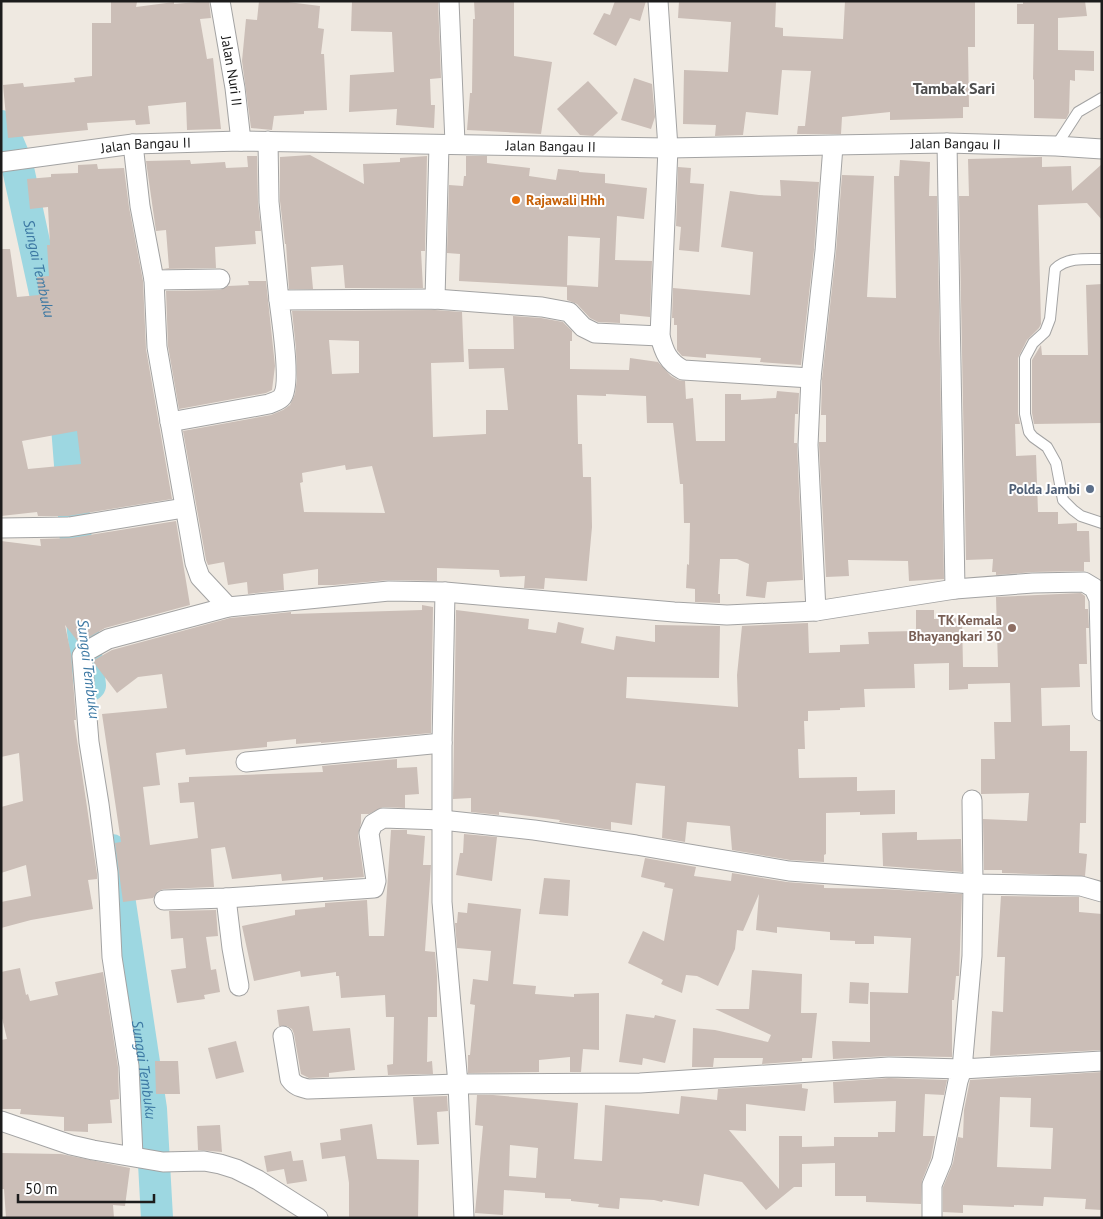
<svg xmlns="http://www.w3.org/2000/svg" width="1103" height="1219" font-family="'PT Sans',sans-serif">
	<style>
		.lines { fill: none; stroke-linecap: round; stroke-linejoin: round }
		.river { stroke: #9dd7e1; stroke-width: 32 }
		.building { fill: #cbbeb7; fill-rule: evenodd }
		.lane-casing { stroke: #a3a3a3; stroke-width: 12 }
		.street-casing { stroke: #a3a3a3; stroke-width: 21 }
		.lane { stroke: #fff; stroke-width: 10 }
		.street { stroke: #fff; stroke-width: 19 }
		.food-dot { fill: #e8710a; stroke: #fff; stroke-width: 2 }
		.service-dot { fill: #5c6f8a; stroke: #fff; stroke-width: 2 }
		.education-dot { fill: #8d6e63; stroke: #fff; stroke-width: 2 }
		.labels { text-anchor: middle; dominant-baseline: central; stroke-width: 4; stroke-linejoin: round; paint-order: stroke }
		.street-label { font-size: 14px; fill: #1c1c1c; stroke: #fff }
		.food-label { font-size: 14px; font-weight: bold; fill: #c56008; stroke: #fff; text-anchor: start }
		.service-label { font-size: 14px; font-weight: bold; fill: #4e5e75; stroke: #fff; text-anchor: end }
		.education-label { font-size: 14px; font-weight: bold; fill: #785e54; stroke: #fff; text-anchor: end }
		.water-label { font-size: 15px; font-style: italic; fill: #3c78a3; stroke: #fff }
		.quarter-label { font-size: 16px; font-weight: bold; fill: #4f4f4f; stroke: #fff }
	</style>
	<rect width="100%" height="100%" fill="#efe9e1"/>
	<g class="lines">
		<g class="river">
			<path id="s1" d="M1 126 17 164 51 320"/>
			<path d="M64 388 83 631 90 685"/>
			<path id="s2" d="M112 850 151 1109 157 1218"/>
		</g>
	</g>
	<g class="building">
		<path d="M111 1 137 2 136 7 174 2V4L209 1 211 18 200 19 207 59 213 58 221 129 187 130 186 102 148 106 150 124 136 125 135 120 87 123 88 130 8 138 3 85 23 83 24 87 75 82 74 78 92 76V23H111Z"/>
		<path d="M259 1H280L320 6 318 28 324 29 321 54H324L327 110 304 111V114L274 116 272 130 251 128 242 61 246 19 257 20Z"/>
		<path d="M352 1H438L441 78 430 79 431 105H435L434 128 396 125 397 109 349 112 350 75 394 72 392 32 351 31Z"/>
		<path d="M474 1H514V56L552 62 541 134 467 130 470 93H472L473 19H475Z"/>
		<path d="M615 1H646L640 21 630 18 616 46 593 34 604 13 610 15Z"/>
		<path d="M679 1H776L775 27 783 28V36L843 39 845 1H975V47H968L969 107H963V118L890 120V112L842 117 841 134H797L798 126H805L811 71 782 70 778 115 746 112 743 135 715 136 716 125 683 124 684 70 728 72 731 22 678 18Z"/>
		<path d="M1023 1H1085L1087 16 1058 18V50L1094 51V71L1075 70V81L1070 80 1069 113 1066 119 1034 118V80L1033 79 1034 24H1017V4H1023Z"/>
		<path d="M634 78 652 84 655 117 651 129 621 120Z"/>
		<path d="M588 81 618 113 593 136 580 135 557 109Z"/>
		<path d="M310 155 364 184 363 164 400 162V158L427 156 425 251H421L423 288H345L343 265 311 267 313 289H289L286 244H285L280 201V157Z"/>
		<path d="M247 156H257L258 202 261 231H255L256 244 215 247 216 268 163 269 169 268 166 230 156 231 146 161 190 160 191 164 225 162 226 168 248 167Z"/>
		<path d="M466 156H487V163L530 168 529 176 556 180 558 169 579 171V172L605 174V183L647 188 644 219 617 216 615 260 652 261 650 317 620 314V323L598 322 590 318 577 304 567 300V285L598 287 600 238 568 236 567 287 459 281 460 254 447 253 449 185 463 186 464 176H466Z"/>
		<path d="M1042 157V167L1071 166 1072 191 1102 164V220L1087 203 1038 205 1041 324 1039 328 1027 340 1018 358V414L1020 424H1015L1016 456 1036 455 1038 512H1058V524L1077 523V531H1089L1090 562H1084V571L1033 572 996 575V572H992L993 559 966 560 959 196H969L968 159Z"/>
		<path d="M900 160 930 162 929 196H937L944 579 909 581 908 561 848 560 849 576 826 577 819 445V442H826V415H821L822 379 836 252 842 175 874 176 867 297 896 298 894 176H899Z"/>
		<path d="M97 164 98 169 124 168 129 207 143 281 146 349 172 499 68 516H38L37 512 1 516V249H10L17 297 39 295 37 277 49 276 47 245H50L48 207 30 209 27 179 51 177V174L78 173V165ZM77 431 81 464 28 469 22 441Z"/>
		<path d="M678 167 691 168 690 183 704 184 699 252 679 250 681 227 676 226Z"/>
		<path d="M780 180 819 182 814 250 801 365 760 362 761 358 706 354V358L682 356 677 350V325H674V318H672L673 288 750 295 753 252 721 247 730 191 759 195 781 196Z"/>
		<path d="M248 281H266L275 366 272 390 266 393 179 409 168 346 166 291 220 290 228 286 249 285Z"/>
		<path d="M1102 284V423L1034 424 1032 413V360L1041 345 1042 355H1088L1086 285Z"/>
		<path d="M435 310 462 312 464 362 431 363 433 437 486 434V410H508L504 368 469 369 468 349H514L513 316 541 318 563 322 572 331V341H570V369L629 370 630 358 658 362 671 376 678 380 685 381 686 399 693 398 696 441H725V394H741V400L776 398 777 391 799 393 798 414H795L794 443H797L803 580 767 582 765 598 746 596 749 564 737 559H720L718 594H720V603L695 602V589L686 588 687 564 689 565 690 523H684L683 484H680L673 423H647L646 396 606 394V396L577 395 578 444H582L583 477H591L592 527 587 581 545 578 544 589 524 588 525 576 500 577 499 570 437 568V581L389 580 334 585H318V569L283 574 284 590 248 594 247 582 228 585 224 562 208 565 206 560 183 431 271 415 283 410 290 405 295 394 297 379 296 349 292 311ZM329 340 359 341V373L332 374ZM345 465 346 470 372 466 385 513 304 512 300 483 303 482 302 473Z"/>
		<path d="M176 521 190 605 105 628 79 643 65 625 71 654 76 720H74L97 874V879L88 880 93 909 31 920 1 928V902L31 896 26 865 1 873V807L23 801 19 753 1 757V541L41 546 40 539 71 538Z"/>
		<path d="M1081 593 1085 596V609H1088L1089 628H1086L1087 664H1079L1080 687 1041 688 1042 726 1070 725V751H1087L1086 823H1080L1079 853 1087 854 1085 876 1002 873V870H984L983 819 1027 821 1029 793 981 794V759H995L994 722H1011L1010 683 968 684V689L949 690V663L914 664 915 688 864 689 865 707 840 708V710L808 711V721H804L805 749H798L799 778 857 777V791L895 790V814L860 815V812L826 813V854L824 855V862L790 860 732 850 730 826 687 822 685 842 662 838 665 786 636 783 632 825 611 822V830L559 822 560 820 499 812V815L471 812V798L453 799 456 610 529 619 528 629 556 633 558 622 584 628 581 643 614 650 616 636 655 642V625L720 626 719 678 627 677 626 698 738 707 737 675 742 626 808 623 809 653 840 652V645L869 644 868 632 916 631V610H934V619L962 618 963 667H998L996 597Z"/>
		<path d="M422 605 433 607 431 733 321 743V742L296 744V739L267 742V747L186 755 185 749 156 753 160 785 143 787 150 845 198 838 194 802 180 803 178 783 189 782V777L323 772 322 766 397 759V768L417 767 419 794 405 795V808L383 807 369 814H361V823L358 835 364 877 323 880V877L282 881 281 874 232 879 225 847 211 849 214 887 164 889 158 891 153 898 123 902 115 843 121 842 102 714 167 708 162 674 138 677 117 693 94 663V660L112 650 230 618 291 612V614L422 610Z"/>
		<path d="M391 830H407V834L425 836 423 865H431L425 951 435 952 437 976V1017H428L427 1062 432 1061 433 1074 388 1075 387 1065 393 1064 394 1017H386L385 995 341 998 339 976H336V972L301 977 300 971 254 981 242 926 295 915V910L325 907V903L367 900 369 936H384Z"/>
		<path d="M917 832V840L961 839 962 872 883 866 882 833Z"/>
		<path d="M464 834 497 837 492 881 456 875 460 853H463Z"/>
		<path d="M645 858 696 867 694 876 731 881 732 873 787 882 824 885V888L884 889 962 894 959 976H956L954 1000H952V1057L889 1056 833 1059 832 1041 870 1042V992L908 993 911 938 874 936V944H855V941L830 940V932L777 927V933L756 930 759 894 743 931 737 930 735 949 718 986 697 976 686 975 682 993 661 984 663 980 628 963 643 931 664 941 673 889 664 887 665 883 641 877Z"/>
		<path d="M544 878 570 880 568 916 539 914Z"/>
		<path d="M1001 896 1079 897V912L1102 914V1050L990 1056 992 1011 1003 1012 1005 957H997Z"/>
		<path d="M468 903 521 909 513 984 536 986 535 994 574 997V994L599 993V1050L583 1049 581 1072H570V1057L539 1060V1072L468 1073V1055H470L475 1005 470 1004 473 979 488 981 491 951 457 948 455 923H457L458 912 467 913Z"/>
		<path d="M216 910 218 936 206 937 211 970 216 969 220 992 204 995 205 999 177 1003 171 970 186 968 183 938 171 939 169 911Z"/>
		<path d="M20 968 26 995 28 994 30 1001 58 995 55 982 103 972 118 1067 119 1099 110 1100 112 1123 88 1124V1132L66 1131H64V1117L20 1114 21 1109H1V1040L7 1039 1 1014V972Z"/>
		<path d="M752 970 802 974 801 1013H817L812 1058H802V1061L762 1064 763 1058H714L713 1067H692L693 1028 715 1030 768 1042 771 1035 715 1009H749Z"/>
		<path d="M850 982 869 983 868 1004 849 1003Z"/>
		<path d="M309 1006 313 1031 350 1028 355 1070 329 1073V1077L309 1078 301 1074 294 1034 292 1029 287 1026H279L277 1010Z"/>
		<path d="M626 1014 654 1018 655 1015 676 1020 665 1063 643 1058 642 1065 619 1062Z"/>
		<path d="M236 1041 244 1072 216 1079 208 1048Z"/>
		<path d="M155 1061H178L180 1094H156Z"/>
		<path d="M1102 1072V1210L1085 1209 1086 1199 1044 1197 1043 1206 1014 1205V1207L963 1205V1213L943 1212V1187L953 1163 958 1137 963 1138 964 1110 970 1080ZM1000 1097 1031 1098 1030 1127 1053 1128 1051 1169 997 1167Z"/>
		<path d="M889 1078 947 1080 944 1095 925 1094 923 1136H935L931 1158 922 1181 921 1204 866 1202V1196H835V1163L802 1164V1187H794L766 1210 742 1182 704 1174 699 1206 663 1200 662 1202 654 1200 620 1198 619 1209 598 1207 599 1204 571 1201V1199L545 1198V1193L504 1190 503 1215 475 1213 483 1126 475 1125 477 1095H493L578 1103 574 1159 602 1161 605 1105 679 1114 681 1096 717 1100 718 1089 802 1084V1088L808 1089 805 1111 746 1104V1131L729 1130 779 1189V1136H802V1147L834 1146V1137H878V1132H895L896 1101 834 1103 833 1082ZM510 1145 538 1148 536 1178 509 1176Z"/>
		<path d="M447 1096 448 1111 437 1112 439 1144 417 1145 413 1097Z"/>
		<path d="M372 1124 377 1159 419 1160 418 1218H349V1183L345 1156 322 1159 320 1143 341 1140 340 1129Z"/>
		<path d="M220 1125 222 1152 198 1150 197 1126Z"/>
		<path d="M291 1151 293 1161 303 1160 307 1181 287 1184 284 1169 267 1172 264 1156Z"/>
		<path d="M2 1153 61 1154 130 1168 125 1206 113 1205 114 1218H6L4 1189H1Z"/>
	</g>
	<g class="lines">
		<defs>
			<g id="lane">
				<path d="M1056 146 1078 112 1102 98"/>
				<path d="M1102 259C1087 259 1067 257 1055 269L1050 319 1045 332 1033 343 1025 358V414L1029 432 1033 437 1047 447 1056 463 1063 500 1073 510 1081 516 1102 523"/>
			</g>
			<g id="street">
				<path id="s3" d="M220 1 235 88 241 141"/>
				<path d="M449 1 455 143"/>
				<path d="M658 1 668 148 660 336C664 352 668 362 683 370L811 378"/>
				<path d="M268 141 269 202 279 300"/>
				<path d="M947 143 955 589"/>
				<path d="M133 144 140 206 154 280 157 347 195 563 200 577 228 607"/>
				<path id="s4" d="M1 162 133 144 241 141 668 148 947 143 1056 146 1102 149"/>
				<path d="M154 280 220 279"/>
				<path d="M435 299 439 145"/>
				<path d="M170 422 269 404C273 402 279 401 282 397 292 384 281 318 279 300L435 299 542 307 569 312 583 327 595 333 660 336"/>
				<path d="M1 528 69 527 184 508"/>
				<path d="M445 592 442 743V902L458 1084 464 1218"/>
				<path d="M816 611 808 445 811 378 825 251 833 146"/>
				<path d="M246 762 442 743"/>
				<path d="M972 800 973 884 972 956 962 1069 1102 1061"/>
				<path d="M226 898 232 948 239 986"/>
				<path d="M164 900 226 898 374 888 376 881 369 833 373 824 383 818 442 820 534 830 636 845 789 871 973 884 1081 886 1102 892"/>
				<path d="M283 1036 290 1079C295 1086 300 1087 308 1089L458 1084 640 1083 889 1067 962 1069 958 1081 942 1161 932 1185V1218"/>
				<path d="M1 1121 71 1145 93 1150 163 1162 204 1161 220 1164 236 1169 258 1180 318 1218"/>
				<path d="M133 1156 129 1066 112 957 108 873 99 804 89 742 82 656 85 652 108 639 228 607 389 591 445 592 674 612 727 615 816 611 955 589 1033 583 1084 582 1094 588 1099 599 1102 711"/>
			</g>
		</defs>
		<use href="#lane" class="lane-casing"/>
		<use href="#street" class="street-casing"/>
		<use href="#lane" class="lane"/>
		<use href="#street" class="street"/>
	</g>
	<circle class="food-dot" cx="516" cy="200" r="5"/>
	<circle class="service-dot" cx="1090" cy="489" r="5"/>
	<circle class="education-dot" cx="1012" cy="628" r="5"/>
	<g class="labels">
		<g class="street-label">
			<text stroke="none"><textPath href="#s3" startOffset="71">Jalan Nuri II</textPath></text>
			<text stroke="none"><textPath href="#s4" startOffset="956">Jalan Bangau II</textPath></text>
			<text stroke="none"><textPath href="#s4" startOffset="551">Jalan Bangau II</textPath></text>
			<text stroke="none"><textPath href="#s4" startOffset="146">Jalan Bangau II</textPath></text>
		</g>
		<g class="food-label">
			<text x="526" y="200">Rajawali Hhh</text>
		</g>
		<g class="service-label">
			<text x="1080" y="489">Polda Jambi</text>
		</g>
		<g class="education-label">
			<text x="1002" y="620">TK Kemala<tspan x="1002" dy="16">Bhayangkari 30</tspan></text>
		</g>
		<g class="water-label">
			<text stroke="none"><textPath href="#s1" startOffset="148">Sungai Tembuku</textPath></text>
			<text transform="translate(89 669) rotate(83)">Sungai Tembuku</text>
			<text stroke="none"><textPath href="#s2" startOffset="222">Sungai Tembuku</textPath></text>
		</g>
		<g class="quarter-label">
			<text x="954" y="88">Tambak Sari</text>
		</g>
	</g>
	<rect width="1103" height="1219" fill="none" stroke="#1c1c1c" stroke-width="5"/>
	<path d="M18 1194v8h136v-8" fill="none" stroke="#1c1c1c" stroke-width="2.5"/>
	<text x="25" y="1194" font-size="15" fill="#1c1c1c" stroke="#ffffff" stroke-width="4" paint-order="stroke">50 m</text>
</svg>
